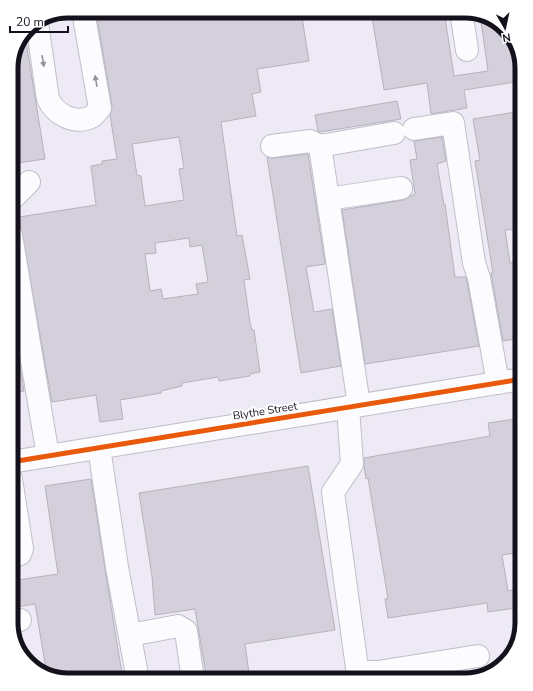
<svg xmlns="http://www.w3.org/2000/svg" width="533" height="691" font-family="'Nunito Sans',sans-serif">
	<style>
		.building { fill: #d4d0db; stroke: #b6b2bd; fill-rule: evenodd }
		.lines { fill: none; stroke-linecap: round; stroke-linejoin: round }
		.minor-casing { stroke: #c2bdc9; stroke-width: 24 }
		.minor { stroke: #fcfcfe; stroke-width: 22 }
		.cycleway-casing { stroke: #fff; stroke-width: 8 }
		.cycleway { stroke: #e8590c; stroke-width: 5 }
		.oneway { fill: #949298 }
		.labels { text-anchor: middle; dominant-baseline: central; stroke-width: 4; stroke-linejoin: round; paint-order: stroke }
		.street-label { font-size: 11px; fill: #14101c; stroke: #fff }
		.rim { fill: none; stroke: #14101c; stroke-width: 5 }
	</style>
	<rect width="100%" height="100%" fill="#edeaf5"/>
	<g class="building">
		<path d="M96 11H301L309 61 257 69 261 92 252 94 256 116 221 122 237 236 242 235 250 279 244 280 250 323 252 330H254L260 372 250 374V376L219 381 218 377 182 383V386L161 391V393L120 400 123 419 100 422 96 395 52 402 19 217 96 205 91 166 102 164V161L117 159 110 115 112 106ZM179 137 184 168 179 169 184 200 145 206 141 176 137 175 132 144ZM189 238 190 247 202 245 208 282 196 284 198 294 163 299 161 289 150 291 145 254 156 253 155 243Z"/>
		<path d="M371 11H444L454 76 488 71 480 14 494 19 513 36 522 68V81L464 90 467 108 431 114 427 83 384 90Z"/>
		<path d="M25 35 45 159 11 164V64Z"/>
		<path d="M397 101 401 119 320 132 318 131 315 115Z"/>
		<path d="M522 111V229L505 230 510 263 522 261V338L503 341 491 273H493L475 161 480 160 473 119Z"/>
		<path d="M442 137 446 161 437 164 444 205 445 204 455 277H466L479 346 365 364 342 210 403 200 415 194 410 160 417 159 414 141Z"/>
		<path d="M308 154 325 264 306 267 314 312 332 309 341 366 301 373 267 157 274 158Z"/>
		<path d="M15 337 24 391 11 393V338Z"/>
		<path d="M522 418V549L515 550V553L502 555 508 591 522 588V607L488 612 487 603 388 618 385 599H388L368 478 366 479 364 466V458L490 436 488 423Z"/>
		<path d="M308 466 335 630 245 644 250 680H207L195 609 155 615 152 576 139 493Z"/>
		<path d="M91 479 105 569 123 680H64L47 675 35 604 11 608V581L58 574 45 486Z"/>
	</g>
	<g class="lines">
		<defs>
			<g id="minor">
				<path d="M461 11 467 50"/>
				<path d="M37 23 48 99C55 114 74 125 91 117 94 116 97 111 100 108L83 11"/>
				<path d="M414 129 453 123 474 263 479 278 498 383"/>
				<path d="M272 146 310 141 320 146 359 405"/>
				<path d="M320 146 394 133"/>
				<path d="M328 199 401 188"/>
				<path d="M11 200 29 182"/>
				<path d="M11 235 48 456"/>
				<path d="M348 407 352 464 333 492 357 668 364 672H378L478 656"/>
				<path d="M99 448 117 567 138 680"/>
				<path d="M11 462 522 379"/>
				<path d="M11 557 20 554 22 549 11 479"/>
				<path d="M11 621 20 620"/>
				<path d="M130 635 178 626 186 631 193 680"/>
			</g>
		</defs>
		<use href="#minor" class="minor-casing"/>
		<use href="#minor" class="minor"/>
		<defs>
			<path id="cycleway" d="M11 462 522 379"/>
		</defs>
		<use href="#cycleway" class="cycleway-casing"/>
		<use href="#cycleway" class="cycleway"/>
	</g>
	<defs><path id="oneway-solid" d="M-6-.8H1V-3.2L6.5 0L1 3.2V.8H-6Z"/></defs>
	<g class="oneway">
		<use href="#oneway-solid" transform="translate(43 61) rotate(81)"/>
		<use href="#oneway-solid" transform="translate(96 81) rotate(-100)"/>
	</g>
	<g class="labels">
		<g class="street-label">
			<text transform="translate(265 411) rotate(-9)">Blythe Street</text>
		</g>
	</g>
	<path d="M0 0H533V691H0ZM68 18H465A50 50 0 0 1 515 68V623A50 50 0 0 1 465 673H68A50 50 0 0 1 18 623V68A50 50 0 0 1 68 18Z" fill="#fff" fill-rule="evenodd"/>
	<path class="rim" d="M68 18H465A50 50 0 0 1 515 68V623A50 50 0 0 1 465 673H68A50 50 0 0 1 18 623V68A50 50 0 0 1 68 18Z"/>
	<g transform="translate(505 28) rotate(171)" stroke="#ffffff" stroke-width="3" paint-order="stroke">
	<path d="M0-3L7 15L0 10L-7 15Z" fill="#14101c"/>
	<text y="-6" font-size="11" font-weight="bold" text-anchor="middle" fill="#14101c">N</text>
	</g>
	<path d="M10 26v6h58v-6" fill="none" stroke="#14101c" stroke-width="2"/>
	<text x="16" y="26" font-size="12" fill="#14101c" stroke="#ffffff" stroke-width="3" paint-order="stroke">20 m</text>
</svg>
